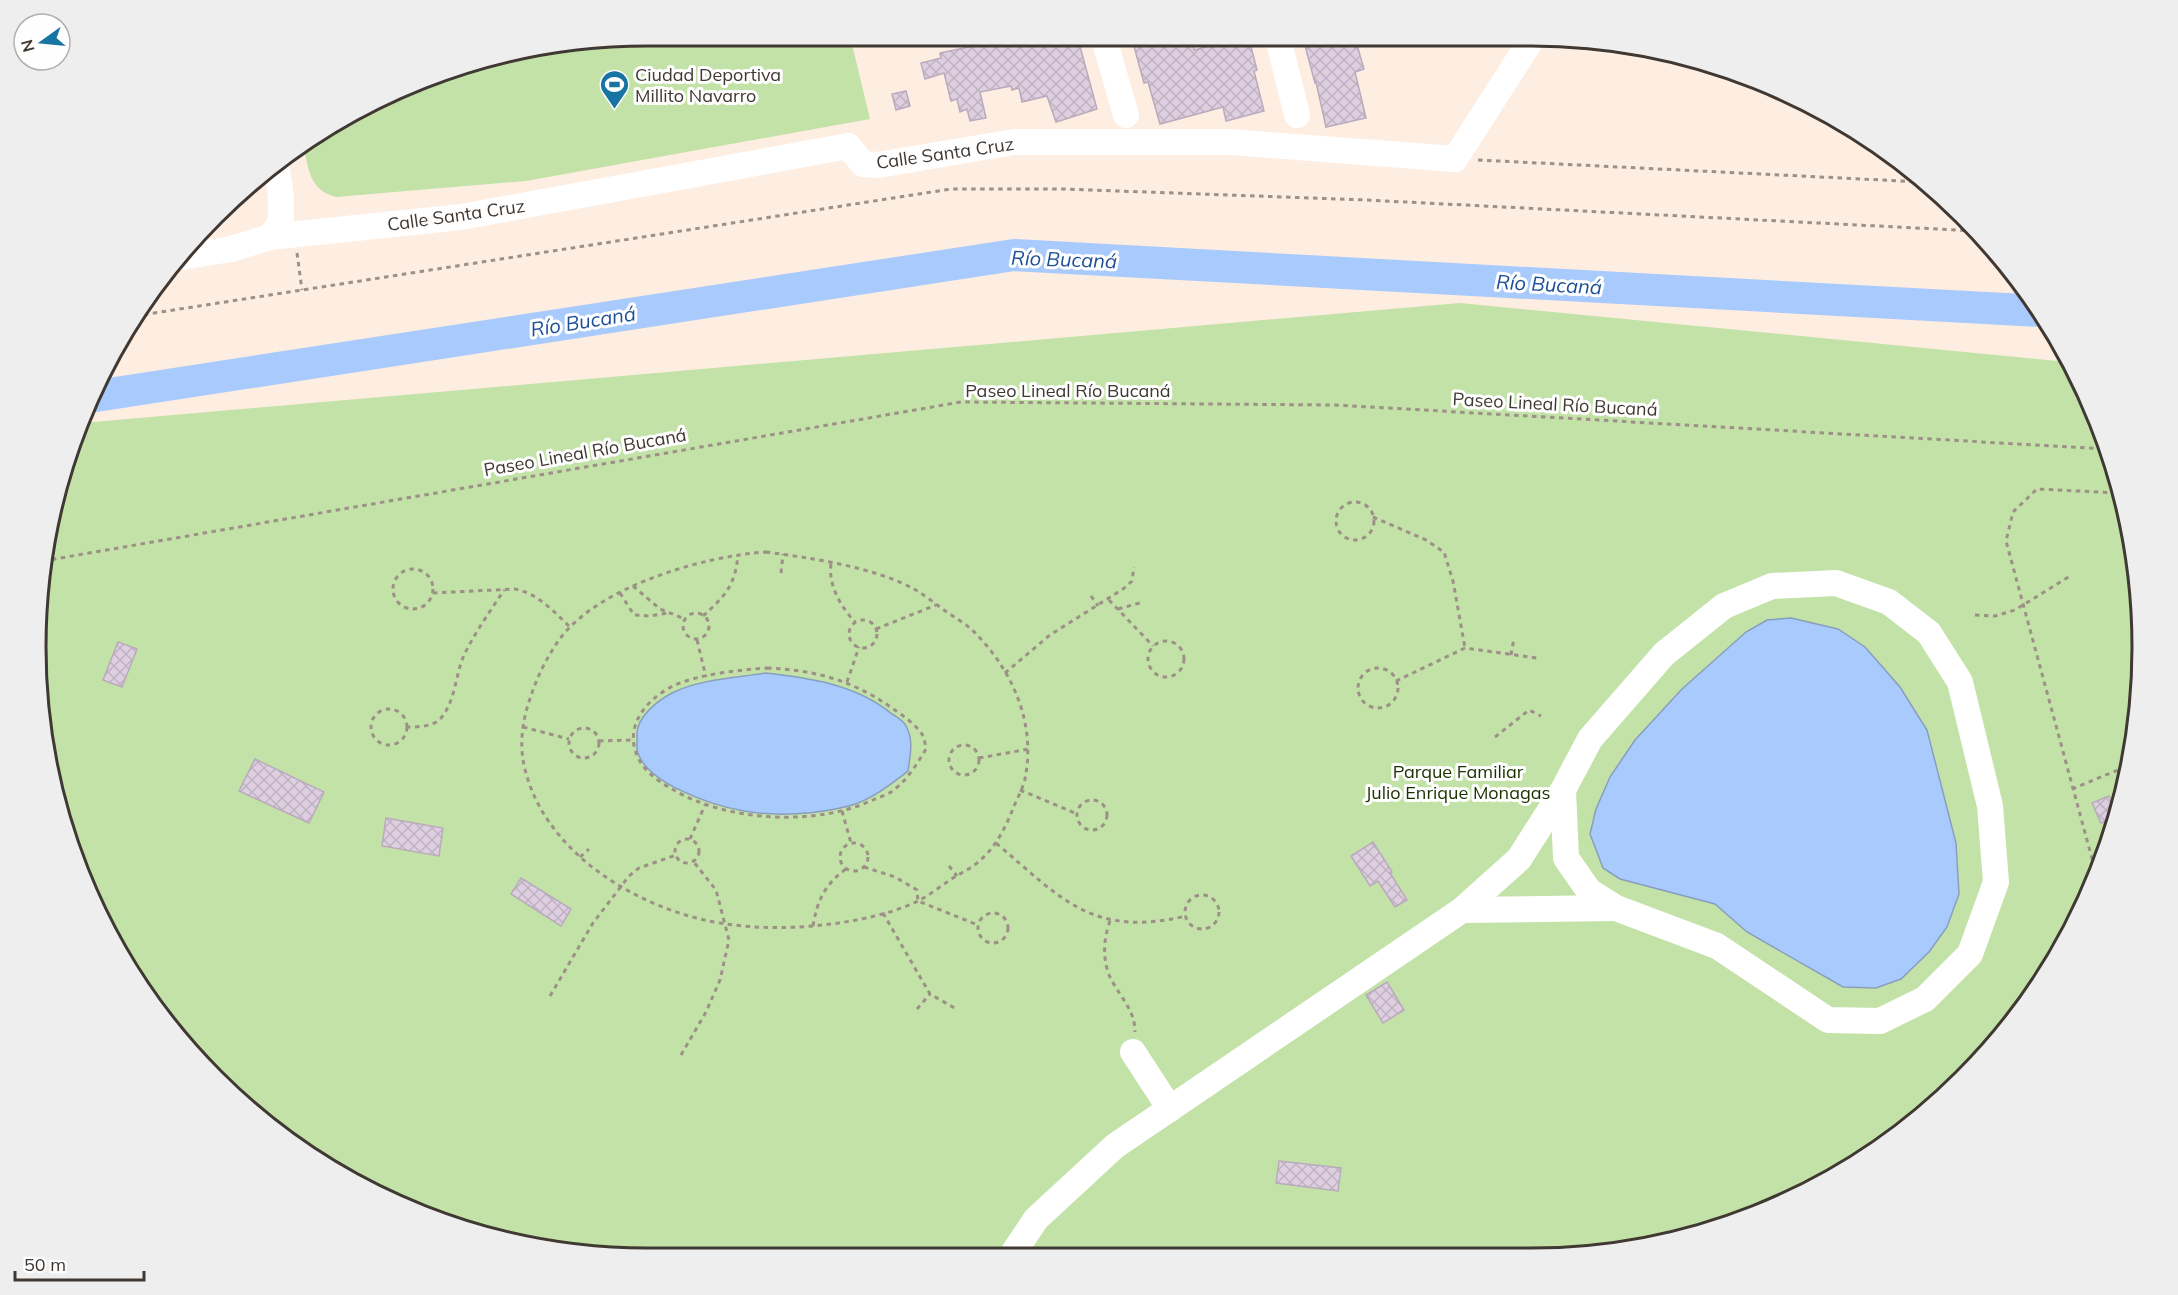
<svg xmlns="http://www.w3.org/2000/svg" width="2178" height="1295" font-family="Mulish,sans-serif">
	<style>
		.park { fill: #c3e2a7 }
		.water { fill: #a8cafc; stroke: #899ebf; stroke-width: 1.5 }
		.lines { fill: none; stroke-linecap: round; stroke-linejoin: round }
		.river { stroke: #a8cafc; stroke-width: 32 }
		.building { fill: url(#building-cross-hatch); stroke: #baabbc; stroke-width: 1.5 }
		.path { stroke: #9c9087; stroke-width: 3; stroke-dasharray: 4.5 4.5; stroke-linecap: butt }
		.minor { stroke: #fff; stroke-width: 26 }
		.labels { text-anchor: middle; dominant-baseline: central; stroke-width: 6; stroke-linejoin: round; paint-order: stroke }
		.poi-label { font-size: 18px; fill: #403832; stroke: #fefefe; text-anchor: start }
		.street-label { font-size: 18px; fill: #403832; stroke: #fefefe }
		.park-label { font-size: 18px; fill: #1c3100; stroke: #fefefe }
		.water-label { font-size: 20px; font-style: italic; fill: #1c4e96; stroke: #fefefe }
		.rim { fill: none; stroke: #403832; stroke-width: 3 }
	</style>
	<defs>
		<pattern id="building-cross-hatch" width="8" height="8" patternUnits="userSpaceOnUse" patternTransform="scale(1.5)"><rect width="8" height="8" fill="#ddcee0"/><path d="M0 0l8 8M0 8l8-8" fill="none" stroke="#bfb2c1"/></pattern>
	</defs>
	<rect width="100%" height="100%" fill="#feede1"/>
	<g class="park">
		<path d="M851 40 870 119 526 181 336 197C309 190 309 169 303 145L377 99 451 68 567 41Z"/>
		<path d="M1460 303 2068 362 2096 414 2130 529 2142 648 2130 767 2095 882 2039 988 1934 1107 1836 1177 1689 1238 1571 1258H607L451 1226 307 1156 215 1080 162 1019 118 953 69 844 48 766 36 648 41 567 68 451 82 423Z"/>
	</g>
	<g class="water">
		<path d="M1791 618 1838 629 1865 647 1900 687 1927 730 1956 843 1959 894 1947 927 1929 952 1901 979 1876 988 1843 987 1747 932 1715 904 1620 879 1603 868 1590 834 1596 809 1610 777 1635 740 1682 689 1746 632 1767 620Z"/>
		<path d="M766 673C811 678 857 685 892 714 897 717 904 721 906 726 914 740 910 756 908 771 890 785 871 800 849 806 817 814 777 817 744 811 715 806 645 784 637 750 637 746 637 741 637 737 635 718 657 701 672 693 700 679 736 678 766 673Z"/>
	</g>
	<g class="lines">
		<path class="river" d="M96 396 1014 255 2041 311"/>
	</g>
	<g class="building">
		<path d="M1303 38H1355L1364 69 1355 72 1366 118 1326 127 1316 82 1315 83Z"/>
		<path d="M1078 39 1097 109 1056 122 1047 96 1022 102 1019 88 1012 90 1011 86 980 92 986 118 970 121 967 109 960 112 957 99 951 101 944 73 925 79 921 63 941 58 940 53 1001 40Z"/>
		<path d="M1132 39H1193L1194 50 1238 39H1249L1257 70 1254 71 1264 111 1226 121 1223 107 1160 124 1148 82 1144 83Z"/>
		<path d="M906 91 910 106 896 110 892 94Z"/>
		<path d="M118 642 137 649 122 687 103 680Z"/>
		<path d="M255 759 324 792 309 823 239 791Z"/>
		<path d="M2109 796 2116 813 2115 818 2101 823 2092 803Z"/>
		<path d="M386 818 443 828 439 856 382 846Z"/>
		<path d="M1373 842 1392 872 1390 873 1407 900 1395 907 1378 881 1370 886 1351 856Z"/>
		<path d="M521 878 571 909 561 926 511 894Z"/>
		<path d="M1387 982 1404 1010 1383 1023 1366 995Z"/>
		<path d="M1279 1161 1341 1168 1338 1191 1276 1183Z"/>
	</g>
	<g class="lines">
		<g class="path">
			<path d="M1478 160 1922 182"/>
			<path d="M297 253 302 290"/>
			<path d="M135 316 951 189H1063L1366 200 1976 231"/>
			<circle cx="1355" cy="521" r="19"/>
			<path d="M1373 517 1426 540 1444 552 1453 581 1465 648"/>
			<path d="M766 552C811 558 874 567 914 589 926 596 937 605 948 613 956 618 964 623 971 629 1010 666 1035 719 1026 773 1025 784 1019 795 1014 806 1006 827 995 849 977 863 970 869 961 873 953 878 942 885 930 895 918 901 898 911 873 917 851 921 811 928 767 930 726 924 642 912 543 854 524 765 519 743 523 717 531 696 537 677 547 657 559 640 597 587 703 556 766 552Z"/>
			<path d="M43 561 961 402 1335 405 2106 449"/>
			<path d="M831 564C828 585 841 607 855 622"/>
			<circle cx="413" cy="589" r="20"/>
			<path d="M781 573 783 554"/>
			<path d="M633 586 660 609 685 619"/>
			<path d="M433 593 515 589C539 594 554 612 571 628"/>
			<path d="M620 593 634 615 650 616 667 613"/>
			<path d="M1091 596 1098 606"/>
			<path d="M1109 600 1153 646"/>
			<path d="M1118 609 1143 602"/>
			<circle cx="696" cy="626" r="13"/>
			<path d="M1975 615 1995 616 2015 610 2070 576"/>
			<path d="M703 616C725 596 735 586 738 555"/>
			<circle cx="863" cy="634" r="14"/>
			<path d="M876 629 936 605"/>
			<path d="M697 640 706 677"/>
			<circle cx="1166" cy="659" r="18"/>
			<path d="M1511 655 1514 638"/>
			<path d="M767 668C815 670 852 680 892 708 902 715 917 725 923 736 925 739 925 746 926 749 917 764 906 782 891 792 886 795 880 797 875 799 817 827 727 822 672 789 661 783 648 774 641 763 621 731 643 701 673 686 699 674 738 670 767 668Z"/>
			<circle cx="1378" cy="688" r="20"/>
			<path d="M1005 673 1050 635 1123 589 1132 581 1134 567"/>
			<path d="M1396 681 1465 648 1537 658"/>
			<path d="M847 682 859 647"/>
			<circle cx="389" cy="727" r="18"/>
			<path d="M406 727C418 727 433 727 441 718 456 700 455 674 465 653 476 631 491 610 504 590"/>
			<path d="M523 727 569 739"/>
			<circle cx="584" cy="743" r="15"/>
			<path d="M1495 737 1529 710 1541 716"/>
			<path d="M599 741 632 740"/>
			<circle cx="964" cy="760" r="15"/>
			<path d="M979 758 1029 749"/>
			<path d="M2072 789 2130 765"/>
			<path d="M1020 790 1077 814"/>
			<circle cx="1092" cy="815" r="15"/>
			<path d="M842 811 851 843"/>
			<path d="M690 839 705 805"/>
			<circle cx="687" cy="851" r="12"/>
			<circle cx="854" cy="857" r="14"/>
			<path d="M996 843C1062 899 1092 938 1186 916"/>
			<path d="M580 857 589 849"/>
			<path d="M949 866 957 876"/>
			<path d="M864 867 895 877 917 890 918 901 978 925"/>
			<path d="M2097 877 2006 541 2013 512 2037 489 2119 493"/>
			<circle cx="1202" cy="912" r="17"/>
			<circle cx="993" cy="928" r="15"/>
			<path d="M883 913 930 994 958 1010"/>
			<path d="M1110 921C1103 940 1102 963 1112 981 1122 999 1135 1011 1135 1032"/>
			<path d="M813 926C817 901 825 884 846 869"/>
			<path d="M550 996 593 923 629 876 639 868 676 855"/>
			<path d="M917 1009 930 994"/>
			<path d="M681 1055 706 1012 720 980 729 940 716 890 693 861"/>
		</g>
		<g class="minor">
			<path d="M1278 38 1297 115"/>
			<path d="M1104 39 1126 115"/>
			<path d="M270 237 461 217 848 146 863 164 878 165 1014 142H1230L1455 159 1533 37"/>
			<path d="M181 257 231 249 270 237 281 222V196L276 162"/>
			<path d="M1462 910 1616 908"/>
			<path d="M1133 1052 1170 1109"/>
			<path d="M1010 1258 1036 1219 1115 1146 1462 910 1519 859 1563 790 1590 739 1664 654 1724 606 1772 586 1836 583 1889 602 1929 633 1960 682 1990 806 1996 882 1970 954 1925 999 1880 1021 1828 1020 1717 946 1616 908 1589 891 1566 858 1563 790"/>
		</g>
	</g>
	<defs>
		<symbol id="stadium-pin" viewBox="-11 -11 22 30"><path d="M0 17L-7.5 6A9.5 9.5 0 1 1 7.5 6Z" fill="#1874a2" stroke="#fefefe"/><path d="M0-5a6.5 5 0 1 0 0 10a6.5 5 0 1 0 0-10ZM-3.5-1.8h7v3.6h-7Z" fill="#fff"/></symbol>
	</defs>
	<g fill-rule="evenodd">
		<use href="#stadium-pin" x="598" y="68" width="33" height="45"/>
	</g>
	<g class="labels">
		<g class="poi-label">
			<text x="635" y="74">Ciudad Deportiva<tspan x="635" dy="21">Millito Navarro</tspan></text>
		</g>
		<g class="street-label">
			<text transform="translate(945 153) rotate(-8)">Calle Santa Cruz</text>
			<text transform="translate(456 215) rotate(-8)">Calle Santa Cruz</text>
			<text x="1068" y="390">Paseo Lineal Río Bucaná</text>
			<text transform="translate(1555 404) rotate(3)">Paseo Lineal Río Bucaná</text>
			<text transform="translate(585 452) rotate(-10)">Paseo Lineal Río Bucaná</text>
		</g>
		<g class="park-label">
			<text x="1458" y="771">Parque Familiar<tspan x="1458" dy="21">Julio Enrique Monagas</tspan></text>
		</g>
		<g class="water-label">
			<text transform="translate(1064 259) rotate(2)">Río Bucaná</text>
			<text transform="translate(1549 284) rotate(3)">Río Bucaná</text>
			<text transform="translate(583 321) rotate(-9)">Río Bucaná</text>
		</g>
	</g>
	<path d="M0 0H2178V1295H0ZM647 46H1531A601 601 0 0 1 2132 647V647A601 601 0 0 1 1531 1248H647A601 601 0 0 1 46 647V647A601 601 0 0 1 647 46Z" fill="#efeeee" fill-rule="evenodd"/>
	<path class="rim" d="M647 46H1531A601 601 0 0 1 2132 647V647A601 601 0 0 1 1531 1248H647A601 601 0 0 1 46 647V647A601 601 0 0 1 647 46Z"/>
	<g transform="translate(42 42) rotate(255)"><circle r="28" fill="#fefefe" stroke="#b2afac" stroke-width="1.5"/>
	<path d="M0-4.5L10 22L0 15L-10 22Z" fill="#1874a2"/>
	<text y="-9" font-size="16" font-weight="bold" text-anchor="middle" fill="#403832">N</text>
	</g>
	<path d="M15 1271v9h129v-9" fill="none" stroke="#403832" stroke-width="3"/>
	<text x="24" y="1271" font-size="18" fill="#403832" stroke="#fefefe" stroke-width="4.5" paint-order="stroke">50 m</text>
</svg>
